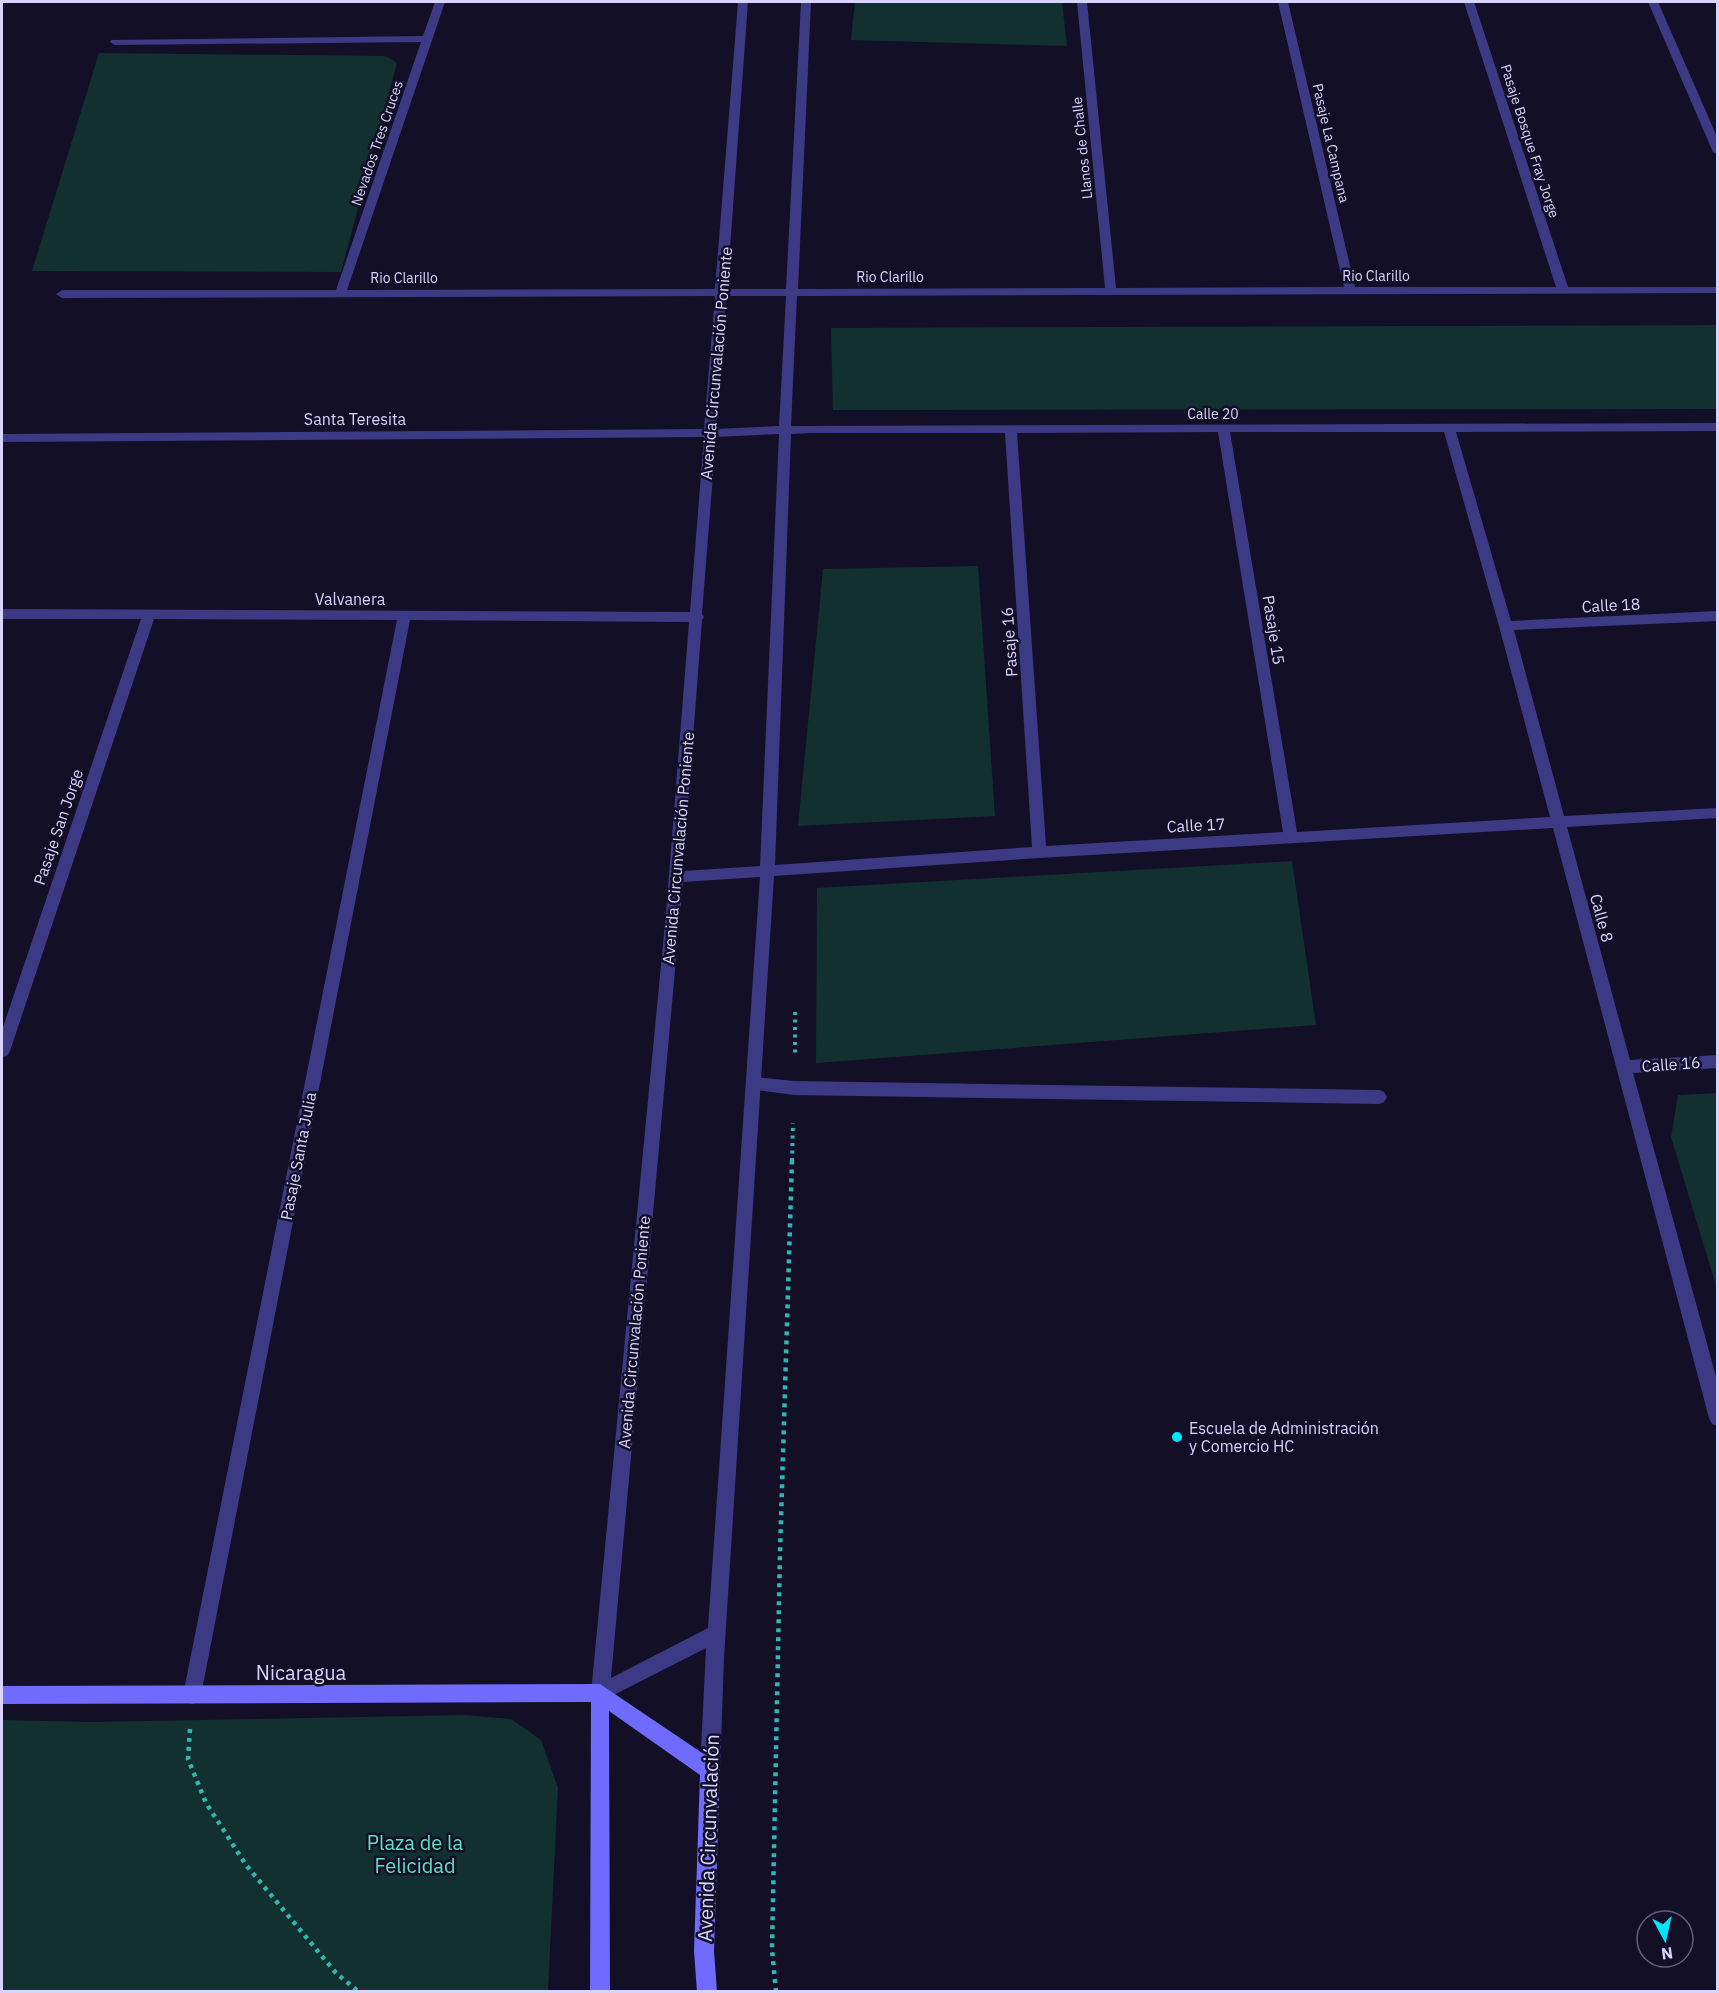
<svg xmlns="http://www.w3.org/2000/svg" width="1719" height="1993" font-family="'IBM Plex Sans',sans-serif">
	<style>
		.green { fill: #12302f }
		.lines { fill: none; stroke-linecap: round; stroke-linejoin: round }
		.path-far1 { stroke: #2fb8b0; stroke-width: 4; stroke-dasharray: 3 4.5; stroke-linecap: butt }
		.path { stroke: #2fb8b0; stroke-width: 4.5; stroke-dasharray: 4 5; stroke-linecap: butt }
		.lane { fill: #3d3a85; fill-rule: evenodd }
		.street { fill: #3d3a85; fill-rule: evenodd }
		.secondary { fill: #6f6bff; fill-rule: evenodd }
		.poi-dot { fill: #00e5ff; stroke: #130f26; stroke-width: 2 }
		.labels { text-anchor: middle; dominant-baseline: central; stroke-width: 5; stroke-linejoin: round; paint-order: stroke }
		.far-street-label { font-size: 14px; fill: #d9d4ff; stroke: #130f26 }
		.street-label { font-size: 16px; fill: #d9d4ff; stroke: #130f26 }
		.poi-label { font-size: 16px; fill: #d9d4ff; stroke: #130f26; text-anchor: start }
		.near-street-label { font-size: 20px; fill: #d9d4ff; stroke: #130f26 }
		.near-park-label { font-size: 20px; fill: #5fe0c0; stroke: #130f26 }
	</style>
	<rect width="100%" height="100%" fill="#130f26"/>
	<g class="green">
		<path d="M855 2H1062L1067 46 851 40Z"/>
		<path d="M99 53 386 56 397 63 341 272 32 271Z"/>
		<path d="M1717 325V409L833 410 831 328Z"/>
		<path d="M978 566 995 816 798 826 823 569Z"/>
		<path d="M1292 861 1316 1025 816 1063 817 888Z"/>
		<path d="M1717 1093H1718L1717 1289 1671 1137 1678 1095Z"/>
		<path d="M465 1715 511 1719 541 1740 558 1788 548 1991H2V1720L90 1722Z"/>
	</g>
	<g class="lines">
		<g class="path-far1">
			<path d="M795 1012V1055"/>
			<path d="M792 1161 793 1123"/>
		</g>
		<g class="path">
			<path d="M190 1729 188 1759 206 1803 246 1865 336 1973 359 1992"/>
			<path d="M776 1992 772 1949 780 1553 792 1160"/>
		</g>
		<path class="lane" d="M754 1077 794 1081 1379 1090 1384 1092 1387 1097 1384 1102 1379 1104 794 1095 749 1089 746 1084 749 1079Z"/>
		<g class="street">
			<path d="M435 2H445L347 290 715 289 738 2H748L727 289H786L801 2H811L798 289 1105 288 1077 2H1087L1116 288 1344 287 1278 2H1288L1355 287H1556L1464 2H1474L1568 287H1718V293L797 296 791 426 1718 423V431L1456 432 1511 621 1718 611V621L1514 630 1564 816 1718 808V818L1567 827 1630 1060 1718 1055V1068L1633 1073 1718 1384V1426L1712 1424 1709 1418 1553 828 1039 858 774 876 724 1658 720 1770 717 1777 710 1780 703 1777 700 1770 706 1648 600 1702 593 1700 591 1693 666 913 689 622 410 620 201 1695 199 1702 192 1704 185 1702 183 1695 397 620 154 619 10 1051 7 1056 2 1057V1030L141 619H2V609L690 612 704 437 2 442V434L704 429 715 296 62 298 56 294 62 290H336L421 42 115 45 110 42 111 40 423 36ZM726 296H786L779 426 716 429ZM1218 432 1283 832 1046 846 1017 433ZM1230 432H1444L1499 626 1550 817 1297 832ZM810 433H1005L1032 847 775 865 791 434ZM779 434 760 866 683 871 702 620 704 617 702 614 716 437ZM760 877 708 1628 611 1678 683 882Z"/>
			<path d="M1648 2H1658L1718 139V155L1713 152Z"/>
		</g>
		<path class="secondary" d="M600 1684 717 1763 720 1770 714 1951 717 1992H697L694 1951 700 1775 609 1711 610 1992H590L591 1702 2 1704V1686Z"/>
	</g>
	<circle class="poi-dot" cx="1177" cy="1437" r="6"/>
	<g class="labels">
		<g class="far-street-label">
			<text transform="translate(1530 141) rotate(72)">Pasaje Bosque Fray Jorge</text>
			<text transform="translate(377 143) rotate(-71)">Nevados Tres Cruces</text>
			<text transform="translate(1331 143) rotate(77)">Pasaje La Campana</text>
			<text transform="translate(1082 148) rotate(-96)">Llanos de Challe</text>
			<text x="1376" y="276">Rio Clarillo</text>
			<text x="890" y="277">Rio Clarillo</text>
			<text x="404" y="278">Rio Clarillo</text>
			<text x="1213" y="414">Calle 20</text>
		</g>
		<g class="street-label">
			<text transform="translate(716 363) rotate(-85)">Avenida Circunvalación Poniente</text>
			<text x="355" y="419">Santa Teresita</text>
			<text x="350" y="599">Valvanera</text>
			<text transform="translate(1611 605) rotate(-3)">Calle 18</text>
			<text transform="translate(1274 630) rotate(81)">Pasaje 15</text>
			<text transform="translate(1009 642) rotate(-94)">Pasaje 16</text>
			<text transform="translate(1196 825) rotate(-3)">Calle 17</text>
			<text transform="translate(58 827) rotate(-71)">Pasaje San Jorge</text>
			<text transform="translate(678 848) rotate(-85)">Avenida Circunvalación Poniente</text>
			<text transform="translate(1602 918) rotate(75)">Calle 8</text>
			<text transform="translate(1671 1064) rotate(-4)">Calle 16</text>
			<text transform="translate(298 1156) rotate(-79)">Pasaje Santa Julia</text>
			<text transform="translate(634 1332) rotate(-85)">Avenida Circunvalación Poniente</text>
		</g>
		<g class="poi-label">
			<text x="1189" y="1428">Escuela de Administración<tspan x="1189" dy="18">y Comercio HC</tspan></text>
		</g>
		<g class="near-street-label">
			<text x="301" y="1672">Nicaragua</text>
			<text transform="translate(708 1838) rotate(-88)">Avenida Circunvalación</text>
		</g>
		<g class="near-park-label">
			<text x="415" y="1842">Plaza de la<tspan x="415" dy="23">Felicidad</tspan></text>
		</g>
	</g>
	<rect width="1719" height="1993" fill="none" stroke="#d9d4ff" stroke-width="6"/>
	<g transform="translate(1665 1939) rotate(172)"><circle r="28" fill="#130f26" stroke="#625e7d" stroke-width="1.5"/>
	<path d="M0-4.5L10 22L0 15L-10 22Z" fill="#00e5ff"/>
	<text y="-9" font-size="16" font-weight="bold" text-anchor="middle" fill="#d9d4ff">N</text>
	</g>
</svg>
